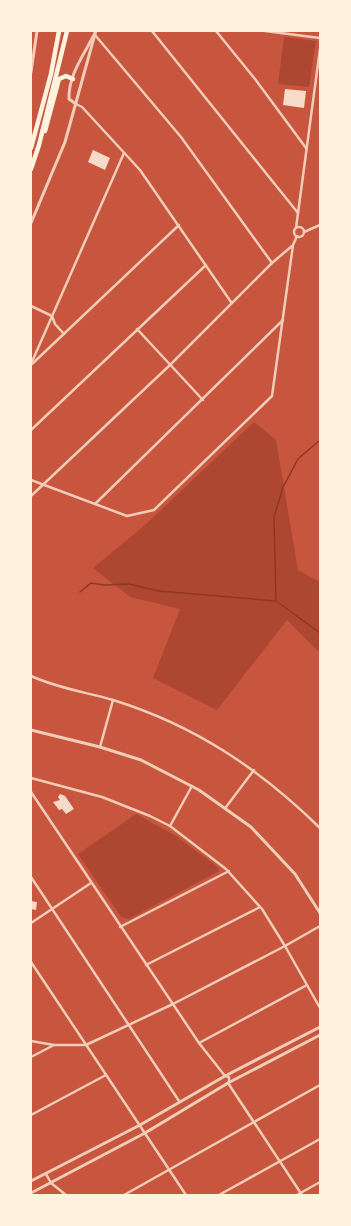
<svg xmlns="http://www.w3.org/2000/svg" width="351" height="1226" font-family="Helvetica,sans-serif">
	<style>
		.green { fill: #ae4732 }
		.lines { fill: none; stroke-linecap: round; stroke-linejoin: round }
		.stream { stroke: #8f3625; stroke-width: 1.5 }
		.building { fill: #f7dbc8 }
		.minor { stroke: #f1ccb7; stroke-width: 2.5 }
		.tertiary { stroke: #f1ccb7; stroke-width: 3 }
		.motorway { stroke: #fff3e0; stroke-width: 4.5 }
	</style>
	<rect width="100%" height="100%" fill="#c8553d"/>
	<g class="green">
		<path d="M284 37 316 41 309 87 278 84Z"/>
		<path d="M254 422 276 440 298 570 320 582V653L287 620 217 710 153 678 180 609 130 597 93 568 145 525Z"/>
		<path d="M136 814 176 836 218 867 219 871 129 919 121 917 78 854Z"/>
	</g>
	<g class="lines">
		<g class="stream">
			<path d="M320 440 298 459 283 487 274 517 276 601 320 633"/>
			<path d="M80 592 91 583 104 585 129 584 159 591 275 601"/>
		</g>
	</g>
	<g class="building">
		<path d="M285 89 306 91 304 108 283 105Z"/>
		<path d="M93 150 110 158 105 170 88 162Z"/>
		<path d="M60 794 65 796 74 809 66 814 62 809 59 810 53 802 60 800 58 797Z"/>
		<path d="M31 901 37 902 36 910 31 909Z"/>
	</g>
	<g class="lines">
		<g class="minor">
			<path d="M152 31 298 213"/>
			<path d="M216 31 255 79 306 148"/>
			<path d="M265 31 320 38"/>
			<path d="M95 35 181 137 272 263"/>
			<path d="M76 104 82 107 140 170 231 302"/>
			<circle cx="299" cy="232" r="5"/>
			<path d="M296 228 320 49"/>
			<path d="M304 232 320 225"/>
			<path d="M31 306 52 316 55 324 64 334"/>
			<path d="M137 329 203 400"/>
			<path d="M31 364 124 153"/>
			<path d="M32 364 179 225"/>
			<path d="M31 430 206 265"/>
			<path d="M31 480 127 516 154 510 272 396 293 245 297 236"/>
			<path d="M31 496 170 365 272 263 292 246"/>
			<path d="M95 504 283 320"/>
			<path d="M31 676C57 688 85 692 113 700 194 725 260 769 320 828"/>
			<path d="M100 747 113 700"/>
			<path d="M31 778 102 797 150 816 170 826 226 869 262 909 285 946 320 1008"/>
			<path d="M31 792 199 1043 225 1076 229 1077V1082"/>
			<path d="M226 807 254 770"/>
			<path d="M170 826 192 786"/>
			<path d="M31 877 179 1101"/>
			<path d="M31 923 91 883"/>
			<path d="M120 927 229 871"/>
			<path d="M31 962 186 1195"/>
			<path d="M146 965 260 907"/>
			<path d="M31 1041 54 1045H86L173 1004 285 946 320 926"/>
			<path d="M199 1043 307 985"/>
			<path d="M31 1057 54 1045"/>
			<path d="M228 1083 302 1195"/>
			<path d="M31 1115 106 1075"/>
			<path d="M46 1174 51 1183 66 1195"/>
			<path d="M124 1195 320 1085"/>
			<path d="M219 1195 320 1139"/>
			<path d="M297 1195 320 1182"/>
		</g>
		<g class="tertiary">
			<path d="M31 72 37 31"/>
			<path d="M76 104 69 99C68 74 86 52 96 31"/>
			<path d="M31 223 65 142 95 34"/>
			<path d="M31 730 100 747 141 760 199 790 251 827 295 874 320 913"/>
			<path d="M31 1181 140 1125 225 1076 320 1027"/>
			<path d="M31 1193 145 1133 228 1083 320 1035"/>
		</g>
		<g class="motorway">
			<path d="M45 131 59 79 66 76 73 79"/>
			<path d="M31 148 51 74 59 31"/>
			<path d="M31 169 39 145 67 31"/>
		</g>
	</g>
	<rect width="351" height="1226" fill="none" stroke="#fff3e0" stroke-width="64"/>
</svg>
